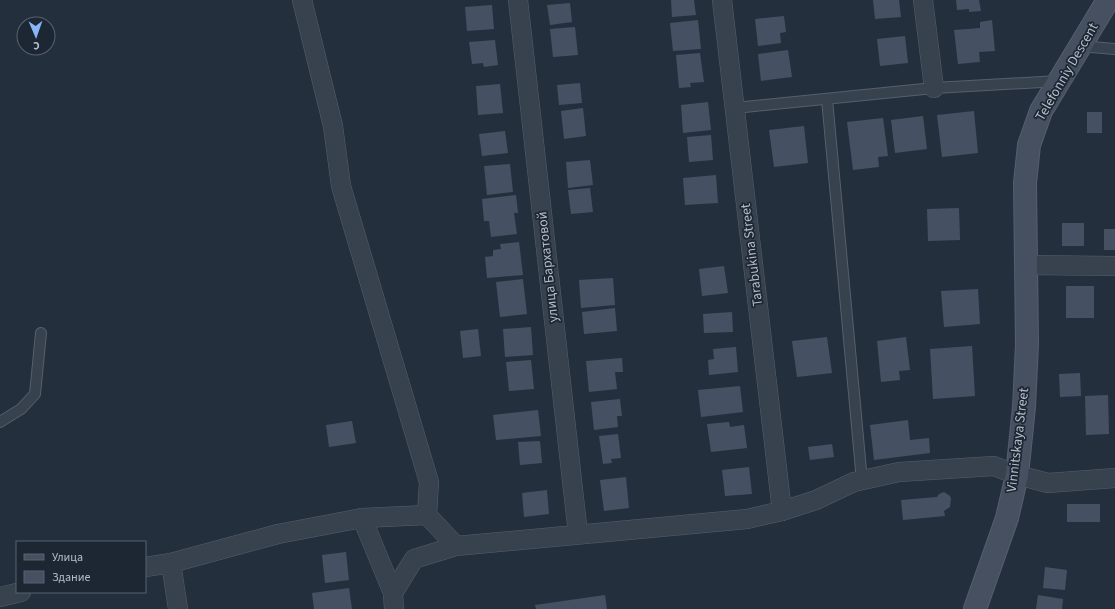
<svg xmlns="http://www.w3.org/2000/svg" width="1115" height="609" font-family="'Source Sans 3',sans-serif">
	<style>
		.building { fill: #455162 }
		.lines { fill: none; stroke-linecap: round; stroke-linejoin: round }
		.lane-casing { stroke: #565f6c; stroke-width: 12 }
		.street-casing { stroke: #565f6c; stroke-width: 20 }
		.secondary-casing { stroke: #565f6c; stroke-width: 24 }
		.lane { stroke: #38414e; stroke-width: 10 }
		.street { stroke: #38414e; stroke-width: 19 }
		.secondary { stroke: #465061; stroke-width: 22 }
		.labels { text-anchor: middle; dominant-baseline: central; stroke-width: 3.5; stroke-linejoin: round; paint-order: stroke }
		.street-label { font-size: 14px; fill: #b4bcc9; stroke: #1d2633 }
	</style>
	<rect width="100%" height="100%" fill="#242f3e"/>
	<g class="building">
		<path d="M671 0H694L696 15 672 17Z"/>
		<path d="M873 0H899L901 17 875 19Z"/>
		<path d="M956 0H979L981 11 969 12V9L957 10Z"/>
		<path d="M570 3 572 22 550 25 547 5Z"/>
		<path d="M492 5 494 29 467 31 465 7Z"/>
		<path d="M784 16 786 32 780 33 781 43 758 46 755 19Z"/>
		<path d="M698 20 701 49 673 51 670 23Z"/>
		<path d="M992 20 995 51 979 52 980 62 958 64 954 30 980 28V22Z"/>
		<path d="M575 27 578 55 553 57 550 29Z"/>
		<path d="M905 36 908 63 880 66 877 39Z"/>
		<path d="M495 40 498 65 484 67 483 63 472 64 469 42Z"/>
		<path d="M788 50 792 77 761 81 758 54Z"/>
		<path d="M700 53 704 82 690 83 691 87 679 88 676 55Z"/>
		<path d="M580 83 582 103 559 105 557 85Z"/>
		<path d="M500 84 503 113 478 115 476 86Z"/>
		<path d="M708 102 711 130 683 133 681 105Z"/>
		<path d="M583 108 586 136 564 139 561 111Z"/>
		<path d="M974 111 978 153 942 157 937 115Z"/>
		<rect x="1087" y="112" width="15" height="21"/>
		<path d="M923 116 927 149 895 153 891 120Z"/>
		<path d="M883 118 888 156 878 157 879 167 853 170 847 122Z"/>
		<path d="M804 126 808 163 774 167 769 130Z"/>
		<path d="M505 131 508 153 482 156 479 134Z"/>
		<path d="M711 135 713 160 689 162 687 137Z"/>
		<path d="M590 160 593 185 568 188 566 162Z"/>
		<path d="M510 164 513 192 487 195 484 166Z"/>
		<path d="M716 175 718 203 685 205 683 178Z"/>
		<path d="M590 188 593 212 571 214 568 190Z"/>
		<path d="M516 195 518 213H514L517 234 491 237 489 221H484L482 199Z"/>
		<path d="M959 208 960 240 928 241 927 209Z"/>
		<rect x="1062" y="223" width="22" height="23"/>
		<rect x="1104" y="229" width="11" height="21"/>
		<path d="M519 242 523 275 487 278 485 257 493 256V250L501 249 500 244Z"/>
		<path d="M724 266 728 293 702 296 699 269Z"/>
		<path d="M613 278 615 305 581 308 579 280Z"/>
		<path d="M523 279 527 314 500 317 496 282Z"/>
		<rect x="1066" y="286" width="28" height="32"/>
		<path d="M978 289 980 324 944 327 941 291Z"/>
		<path d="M615 308 617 331 584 334 582 312Z"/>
		<path d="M732 312 733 332 704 333 703 314Z"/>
		<path d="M531 327 533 355 505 357 503 329Z"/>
		<path d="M478 329 481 356 463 358 460 331Z"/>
		<path d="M827 337 832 373 797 377 792 341Z"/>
		<path d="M906 337 910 370 899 371 900 380 881 382 877 341Z"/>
		<path d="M972 346 975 396 933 399 930 349Z"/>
		<path d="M736 347 738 372 709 375 708 360 714 359 713 349Z"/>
		<path d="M622 358 623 372H615L617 389 589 392 586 361Z"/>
		<path d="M531 360 534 389 509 391 506 362Z"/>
		<path d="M1080 373 1081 396 1060 397 1059 374Z"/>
		<path d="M740 386 743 412 701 417 698 390Z"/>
		<path d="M1108 395 1109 434 1086 435 1085 396Z"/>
		<path d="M620 399 622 416H617L618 427 594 430 591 402Z"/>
		<path d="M538 410 541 436 496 440 493 415Z"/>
		<path d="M908 420 910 440 929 438 930 453 874 460 870 425Z"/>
		<path d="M352 421 356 443 329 447 326 425Z"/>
		<path d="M729 422 730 427 744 425 747 448 711 452 707 424Z"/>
		<path d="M618 434 621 458 611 459 612 463 603 464 599 436Z"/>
		<path d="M540 441 542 463 520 465 518 442Z"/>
		<path d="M832 444 834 457 810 460 808 447Z"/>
		<path d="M749 467 752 494 725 496 722 470Z"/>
		<path d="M626 477 629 508 604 511 600 480Z"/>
		<path d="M547 490 549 514 524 517 522 493Z"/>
		<path d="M944 492 950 496 951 499 950 507 944 511 945 516 903 520 901 500 937 497 939 494Z"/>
		<rect x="1067" y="504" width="33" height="18"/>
		<path d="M346 552 349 580 325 583 322 555Z"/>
		<path d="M1045 567 1067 570 1065 590 1043 588Z"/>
		<path d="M349 588 352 609H314L312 593Z"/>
		<path d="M605 595 607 609H536L535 605Z"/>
		<path d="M1038 595 1063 599 1062 609H1036Z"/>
	</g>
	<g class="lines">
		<defs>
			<g id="lane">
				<path d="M1080 46 1115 49"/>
				<path d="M827 99 862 481"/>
				<path d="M735 108 934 88 1059 81"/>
				<path d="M0 422 21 409 35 394 41 333"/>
			</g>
			<g id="street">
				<path d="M302 0 333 126 341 186 429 482 427 515"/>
				<path d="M518 0 578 534"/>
				<path d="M722 0 782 511"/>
				<path d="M923 0 934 88"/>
				<path d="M1026 265 1115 266"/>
				<path d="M362 518 393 593 394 609"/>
				<path d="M171 563 178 609"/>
				<path d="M145 567 171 563 278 534 362 518 427 515 456 546 747 519 782 511 816 500 854 482 899 472 994 466 1017 475 1048 483 1115 478"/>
				<path d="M393 593 414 559 456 546"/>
				<path d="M0 597 21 592"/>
			</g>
			<path id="secondary" d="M975 609 1007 518 1017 475 1024 407 1027 344 1025 183 1029 145 1041 111 1108 0"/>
		</defs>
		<use href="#lane" class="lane-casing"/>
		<use href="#street" class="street-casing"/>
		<use href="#secondary" class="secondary-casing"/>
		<use href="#lane" class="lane"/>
		<use href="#street" class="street"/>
		<use href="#secondary" class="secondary"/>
	</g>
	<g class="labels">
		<g class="street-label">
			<text transform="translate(1067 72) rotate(-60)">Telefonniy Descent</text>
			<text transform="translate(752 255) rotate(-97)">Tarabukina Street</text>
			<text transform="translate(548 267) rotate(-96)">улица Бархатовой</text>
			<text transform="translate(1018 440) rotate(-83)">Vinnitskaya Street</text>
		</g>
	</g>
	<rect x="16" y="541" width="130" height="52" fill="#1d2633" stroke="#59626f"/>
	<rect x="24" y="554" width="20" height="6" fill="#465061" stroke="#59626f"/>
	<text x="52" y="561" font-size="12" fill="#b4bcc9">Улица</text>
	<rect x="24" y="571" width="20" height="12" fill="#455162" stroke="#59626f"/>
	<text x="52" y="581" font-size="12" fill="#b4bcc9">Здание</text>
	<g transform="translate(36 36) rotate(178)"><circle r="19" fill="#1d2633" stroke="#59626f"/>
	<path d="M0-3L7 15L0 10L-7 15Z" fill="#8ab4f8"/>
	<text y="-6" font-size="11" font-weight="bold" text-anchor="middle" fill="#b4bcc9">С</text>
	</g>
</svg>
